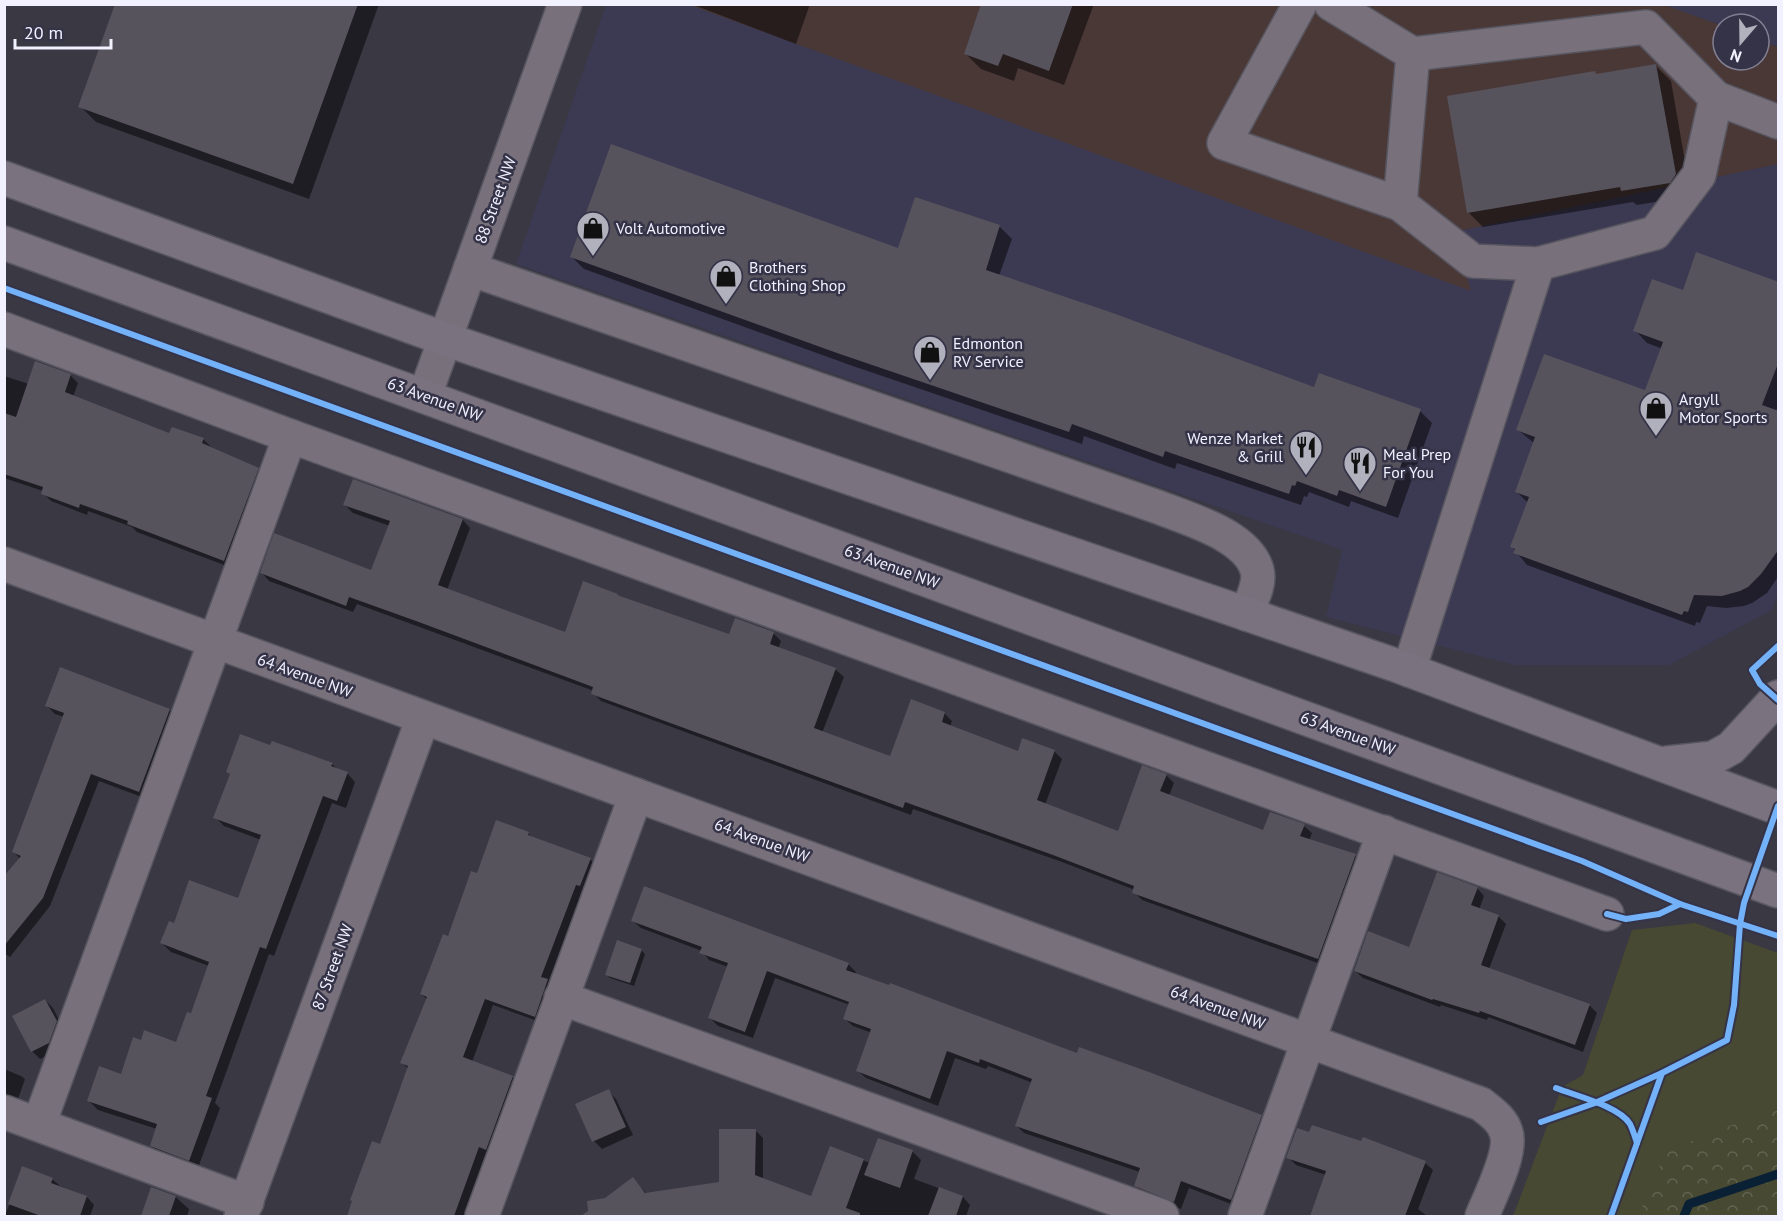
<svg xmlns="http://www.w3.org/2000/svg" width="1783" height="1221" font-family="'PT Sans',sans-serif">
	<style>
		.built { fill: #3c3952 }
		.industrial { fill: #4a3837 }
		.grass { fill: #474932 }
		.park { fill: url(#park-crowns) }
		.shadow { fill: #0007 }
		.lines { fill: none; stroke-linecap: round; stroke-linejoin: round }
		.stream { stroke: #0a2035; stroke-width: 9 }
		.building { fill: #57535d }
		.minor-casing { stroke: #575660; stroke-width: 36 }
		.major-casing { stroke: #575660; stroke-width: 36 }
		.minor { stroke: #78707a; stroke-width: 33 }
		.major { stroke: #7a727e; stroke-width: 33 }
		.cycleway-casing { stroke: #353348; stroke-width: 10 }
		.cycleway { stroke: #73b2f8; stroke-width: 6 }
		.labels { text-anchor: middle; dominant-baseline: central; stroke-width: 5; stroke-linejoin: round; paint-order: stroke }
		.street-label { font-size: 16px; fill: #f2f1ff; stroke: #353348 }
		.poi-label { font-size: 16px; fill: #f2f1ff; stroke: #353348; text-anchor: start }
	</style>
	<defs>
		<pattern id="park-crowns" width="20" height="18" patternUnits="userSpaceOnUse" patternTransform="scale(1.5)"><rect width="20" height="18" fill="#474932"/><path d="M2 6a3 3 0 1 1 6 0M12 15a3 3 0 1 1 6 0" fill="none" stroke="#626451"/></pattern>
	</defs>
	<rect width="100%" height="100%" fill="#393843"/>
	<g class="built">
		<path d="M606 5H690L1470 290 1453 232 1778 164V592L1772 610 1669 665H1515L1326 617 1342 550 516 264Z"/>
		<path d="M1664 5H1778V47L1759 40V24H1723V26Z"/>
	</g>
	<path class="industrial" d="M690 5H1664L1723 26V60H1759V40L1778 47V164L1453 232 1471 291Z"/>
	<path class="grass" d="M1695 923 1778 953V1216H1513L1562 1087 1583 1075 1632 930Z"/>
	<path class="park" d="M1778 1107V1216H1638L1666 1151Z"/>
	<g class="shadow">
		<path d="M116 4H379L309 199 96 122 80 106Z"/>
		<path d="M691 4H810L796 44Z"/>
		<path d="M983 4H1094L1064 85 1018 68 1014 81 981 69 966 54Z"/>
		<path d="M1656 66 1671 81 1690 190 1685 197 1637 205 1633 202 1483 227 1468 212 1595 73 1598 76Z"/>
		<path d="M916 199 1000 227 1012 239 999 276 1315 389 1420 411 1432 423 1398 518 1351 501 1349 507 1309 492 1307 497 1304 496 1301 505 1177 463 1175 469 1084 436 1082 444 850 365 584 269 572 257 899 250Z"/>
		<path d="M1778 284V406L1776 411 1778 413V577L1767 593 1752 603 1744 606 1726 608 1707 606 1700 623 1696 622 1695 626 1527 565 1512 547 1528 503 1516 491 1534 443 1518 430 1646 392 1663 349 1647 343 1635 330 1683 292Z"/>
		<path d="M70 375 78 383 73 397 170 435 203 439 211 447 258 469 266 477 232 568 137 532 132 527 88 511 87 515 51 501 43 493V491L4 478V376L29 384Z"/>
		<path d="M354 481 463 520 470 528 447 590 566 634 730 636 773 633 781 641 778 649 836 670 844 677 822 733 891 758 944 713 952 721 950 727 1019 753 1054 751 1062 759 1045 805 1119 833 1166 775 1174 783 1169 796 1264 832 1304 826 1312 833 1309 841 1355 856 1363 864 1326 966 1142 900 1134 892 1135 890 1062 862 913 809 911 815 601 701 593 693 594 691 425 629 357 604 353 612 269 581 262 573 372 571 390 526 353 513 345 505Z"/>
		<path d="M61 669 170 710 178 718 147 799 99 781 50 906 10 957 4 953V878L20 859 14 852 64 717 55 714 47 706Z"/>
		<path d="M271 747 332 764 338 770 347 773 355 782 346 808 332 803 274 956 269 954 215 1103 220 1108 198 1168 160 1154 151 1146 157 1129 98 1110 89 1101 121 1075 142 1042 177 1044 192 1015 209 966 171 952 162 943 174 925 239 900 261 840 224 826 215 817 231 775 228 772Z"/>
		<path d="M528 833 533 839 590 859 598 867 584 892 549 983 555 989 543 1023 493 1005 472 1062 512 1077 520 1085 494 1157 486 1154 464 1216H348L381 1146 409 1069 402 1063 428 1000 421 994 477 875Z"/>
		<path d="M1477 888 1484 896 1479 910 1498 916 1506 924 1489 969 1589 1005 1597 1013 1583 1052 1488 1017 1487 1020 1441 1005 1440 1007 1363 978 1355 971 1410 949Z"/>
		<path d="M633 921 848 964 856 972 855 974 1078 1055 1261 1116 1269 1124 1239 1207 1189 1188 1181 1209 1143 1193 1135 1185 1140 1172 1024 1133 1017 1126 1033 1083 988 1066 986 1069 955 1058 938 1106 866 1078 858 1071 872 1033 853 1026 845 1019 850 1005 775 978 753 1038 718 1026 710 1018 728 967 709 960 702 951 641 928Z"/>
		<path d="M641 950 645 954 634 986 610 978 607 975Z"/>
		<path d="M45 1000 53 1008 64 1030 56 1051 40 1059 32 1051Z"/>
		<path d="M4 1069 21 1076 25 1079 18 1099 4 1097Z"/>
		<path d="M608 1091 616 1099 633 1135 602 1149 594 1141Z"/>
		<path d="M755 1130 763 1138V1180L812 1197 831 1148 870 1163 879 1140 913 1152 921 1160 914 1179 963 1197 970 1205 966 1216H583L633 1179 647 1194 721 1184Z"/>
		<path d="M1288 1157 1425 1163 1433 1170 1418 1209 1427 1216H1312L1326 1175 1296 1165Z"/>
		<path d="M23 1168 52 1179 60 1186 87 1197 94 1205 90 1216H5Z"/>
		<path d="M152 1188 176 1197 181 1202 189 1209 187 1216H143Z"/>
	</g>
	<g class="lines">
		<path class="stream" d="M1684 1216 1689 1204 1778 1174"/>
	</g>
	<g class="building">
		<path d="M115 4H358L293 184 78 107Z"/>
		<path d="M981 4H1073L1049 71 1003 54 998 66 964 54Z"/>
		<path d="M1656 64 1676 174 1670 183 1621 191 1620 187 1467 213 1447 96 1595 71 1596 74Z"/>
		<path d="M611 144 898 248 915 197 1000 225 986 270 1110 312 1314 387 1319 373 1421 409 1386 507 1339 490 1337 496 1297 481 1295 486 1292 485 1289 494 1165 451 1163 457 1072 424 1069 432 837 353 570 257Z"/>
		<path d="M1696 252 1779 282V361L1762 405 1779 411V549L1761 574 1748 587 1740 591 1722 596 1694 595 1688 612 1684 611 1682 615 1513 553 1515 549 1510 547 1529 497 1515 492 1535 437 1516 430 1544 354 1645 390 1663 342 1633 331 1652 279 1683 290Z"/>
		<path d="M35 361 71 374 65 392 169 433 172 427 204 438 202 443 259 468 224 561 127 524 128 521 80 504 79 508 41 494 43 487 4 474V413L16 417Z"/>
		<path d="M353 479 463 519 438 585 565 632 583 581 618 594 617 595 729 634 735 618 774 632 770 644 836 668 814 728 890 756 911 699 945 712 942 722 1018 751 1022 738 1055 750 1037 800 1118 831 1142 765 1167 774 1160 791 1263 830 1270 812 1305 824 1300 836 1356 854 1318 959 1132 893 1134 886 1053 855 905 802 903 808 591 694 593 687 416 621 349 597 346 606 260 573 274 533 371 570 390 521 343 505Z"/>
		<path d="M60 667 170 709 139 792 91 774 43 898 4 946V876L21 856 12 852 64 713 45 706Z"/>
		<path d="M240 734 270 745 272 741 333 763 331 766 348 772 337 801 323 796 266 949 260 947 206 1096 212 1098 189 1161 150 1146 157 1124 87 1101 99 1066 121 1074 133 1037 141 1040 144 1030 176 1042 187 1012 191 1013 209 962 160 943 169 921 174 923 189 880 238 898 261 835 213 818 230 774 226 772Z"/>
		<path d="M496 820 529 832 528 835 591 858 580 886 576 885 541 977 548 979 535 1017 485 999 463 1057 513 1076 486 1150 479 1147 454 1216H347L352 1201 350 1200 372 1141 380 1144 408 1066 400 1063 427 997 420 994 443 934 448 936 471 871 477 873Z"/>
		<path d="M1437 872 1478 887 1471 905 1499 915 1481 965 1590 1004 1575 1045 1480 1011 1479 1013 1433 999 1432 1000 1354 971 1368 931 1409 947Z"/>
		<path d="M644 886 849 963 846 970 889 985 890 983 1077 1053 1079 1047 1149 1072 1262 1115 1231 1200 1181 1181 1174 1202 1134 1186 1140 1168 1015 1126 1032 1079 980 1059 979 1063 947 1051 930 1099 856 1071 871 1029 843 1019 849 1002 767 971 745 1032 708 1018 728 963 699 953 702 947 631 921Z"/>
		<path d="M617 940 642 949 630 983 605 975Z"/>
		<path d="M45 999 57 1021 49 1043 31 1052 12 1016Z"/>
		<path d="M609 1089 626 1127 592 1142 575 1104Z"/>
		<path d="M1312 1125 1361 1141 1363 1137 1426 1161 1405 1216H1310L1326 1171 1286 1158 1297 1128 1309 1132Z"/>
		<path d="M719 1129H756L755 1175 811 1196 830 1146 864 1159 846 1208 860 1213V1216H581L588 1211 587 1201 605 1198 633 1177 645 1193 719 1182Z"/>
		<path d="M878 1138 913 1150 900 1188 864 1175Z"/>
		<path d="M22 1166 53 1178 51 1183 87 1196 80 1216H41L8 1204Z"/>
		<path d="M151 1187 176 1196 169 1216H141Z"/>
		<path d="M939 1187 963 1196 956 1216H928Z"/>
	</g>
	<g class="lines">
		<defs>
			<g id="minor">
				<path d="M1300 4 1224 143 1400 204 1473 261 1538 264 1655 233 1699 175 1716 98 1778 122"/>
				<path d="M1331 4 1413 54"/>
				<path d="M1400 204 1413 54 1646 27 1716 98"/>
				<path d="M470 269 1158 507C1188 519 1247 535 1257 570 1261 584 1251 601 1246 614"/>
				<path d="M4 329 290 436 1607 914"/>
				<path d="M425 395 565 4"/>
				<path d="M4 564 1481 1104C1491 1112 1502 1119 1506 1132 1513 1151 1490 1197 1482 1216"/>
				<path d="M1409 670 1538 264"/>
				<path d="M561 998 1162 1216"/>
				<path d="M4 1112 247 1202"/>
				<path d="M39 1124 290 436"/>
				<path d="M241 1216 423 718"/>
				<path d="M482 1216 636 795"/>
				<path d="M1245 1216 1384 832"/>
			</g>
			<g id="major">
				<path d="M4 178 445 339 1398 666 1778 808"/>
				<path d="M4 243 1778 891"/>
				<path d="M1667 763 1713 758 1731 748 1778 697"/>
			</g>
		</defs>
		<use href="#minor" class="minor-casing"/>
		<use href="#major" class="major-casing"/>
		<use href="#minor" class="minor"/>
		<use href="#major" class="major"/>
		<defs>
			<g id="cycleway">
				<path d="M4 288 1582 861 1680 904 1778 936"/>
				<path d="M1778 646 1752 670 1760 684 1778 700"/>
				<path d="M1607 914 1626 919 1659 914 1680 904"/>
				<path d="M1556 1088C1576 1096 1619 1106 1630 1124 1633 1130 1635 1137 1637 1143"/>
				<path d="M1541 1122 1595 1103 1662 1073"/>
				<path d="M1611 1216 1662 1073 1727 1040 1734 1005 1740 924 1744 903 1778 806"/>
			</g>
		</defs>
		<use href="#cycleway" class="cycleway-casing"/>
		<use href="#cycleway" class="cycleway"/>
	</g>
	<defs>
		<symbol id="shop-pin" viewBox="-11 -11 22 30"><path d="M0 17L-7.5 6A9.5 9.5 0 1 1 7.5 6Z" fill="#b1b0bd" stroke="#353348"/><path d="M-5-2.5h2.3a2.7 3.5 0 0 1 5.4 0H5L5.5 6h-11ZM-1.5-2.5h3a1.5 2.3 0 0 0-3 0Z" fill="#111"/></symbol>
		<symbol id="restaurant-pin" viewBox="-11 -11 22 30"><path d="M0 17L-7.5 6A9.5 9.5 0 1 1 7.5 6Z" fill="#b1b0bd" stroke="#353348"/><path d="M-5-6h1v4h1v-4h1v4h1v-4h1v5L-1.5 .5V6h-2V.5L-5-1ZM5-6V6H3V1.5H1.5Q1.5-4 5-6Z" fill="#111"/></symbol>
	</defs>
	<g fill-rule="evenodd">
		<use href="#shop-pin" x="574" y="209" width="38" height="52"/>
		<use href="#shop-pin" x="707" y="257" width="38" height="52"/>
		<use href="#shop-pin" x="911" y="333" width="38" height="52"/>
		<use href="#shop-pin" x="1637" y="389" width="38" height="52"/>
		<use href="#restaurant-pin" x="1287" y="428" width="38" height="52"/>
		<use href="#restaurant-pin" x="1341" y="444" width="38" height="52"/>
	</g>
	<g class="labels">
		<g class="street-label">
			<text transform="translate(495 200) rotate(-70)">88 Street NW</text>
			<text transform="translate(435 399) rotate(20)">63 Avenue NW</text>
			<text transform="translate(892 566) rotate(20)">63 Avenue NW</text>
			<text transform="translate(305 675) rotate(20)">64 Avenue NW</text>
			<text transform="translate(1348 733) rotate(20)">63 Avenue NW</text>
			<text transform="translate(762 840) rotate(20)">64 Avenue NW</text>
			<text transform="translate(332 967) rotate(-70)">87 Street NW</text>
			<text transform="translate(1218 1007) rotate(20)">64 Avenue NW</text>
		</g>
		<g class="poi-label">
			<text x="616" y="228">Volt Automotive</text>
			<text x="749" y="267">Brothers<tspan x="749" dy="18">Clothing Shop</tspan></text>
			<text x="953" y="343">Edmonton<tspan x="953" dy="18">RV Service</tspan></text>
			<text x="1679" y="399">Argyll<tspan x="1679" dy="18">Motor Sports</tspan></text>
			<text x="1283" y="438" text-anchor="end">Wenze Market<tspan x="1283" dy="18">&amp; Grill</tspan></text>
			<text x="1383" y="454">Meal Prep<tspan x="1383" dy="18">For You</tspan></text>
		</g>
	</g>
	<rect width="1783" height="1221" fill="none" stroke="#f2f1ff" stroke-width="12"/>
	<g transform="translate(1741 42) rotate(200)"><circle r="28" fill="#353348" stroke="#817f91" stroke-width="1.5"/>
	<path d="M0-4.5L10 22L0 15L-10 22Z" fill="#b1b0bd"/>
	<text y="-9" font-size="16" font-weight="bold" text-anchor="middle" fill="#f2f1ff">N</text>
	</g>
	<path d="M15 39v9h96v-9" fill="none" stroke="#f2f1ff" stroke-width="3"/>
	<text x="24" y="39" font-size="18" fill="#f2f1ff" stroke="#353348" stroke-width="4.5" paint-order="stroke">20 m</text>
</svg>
